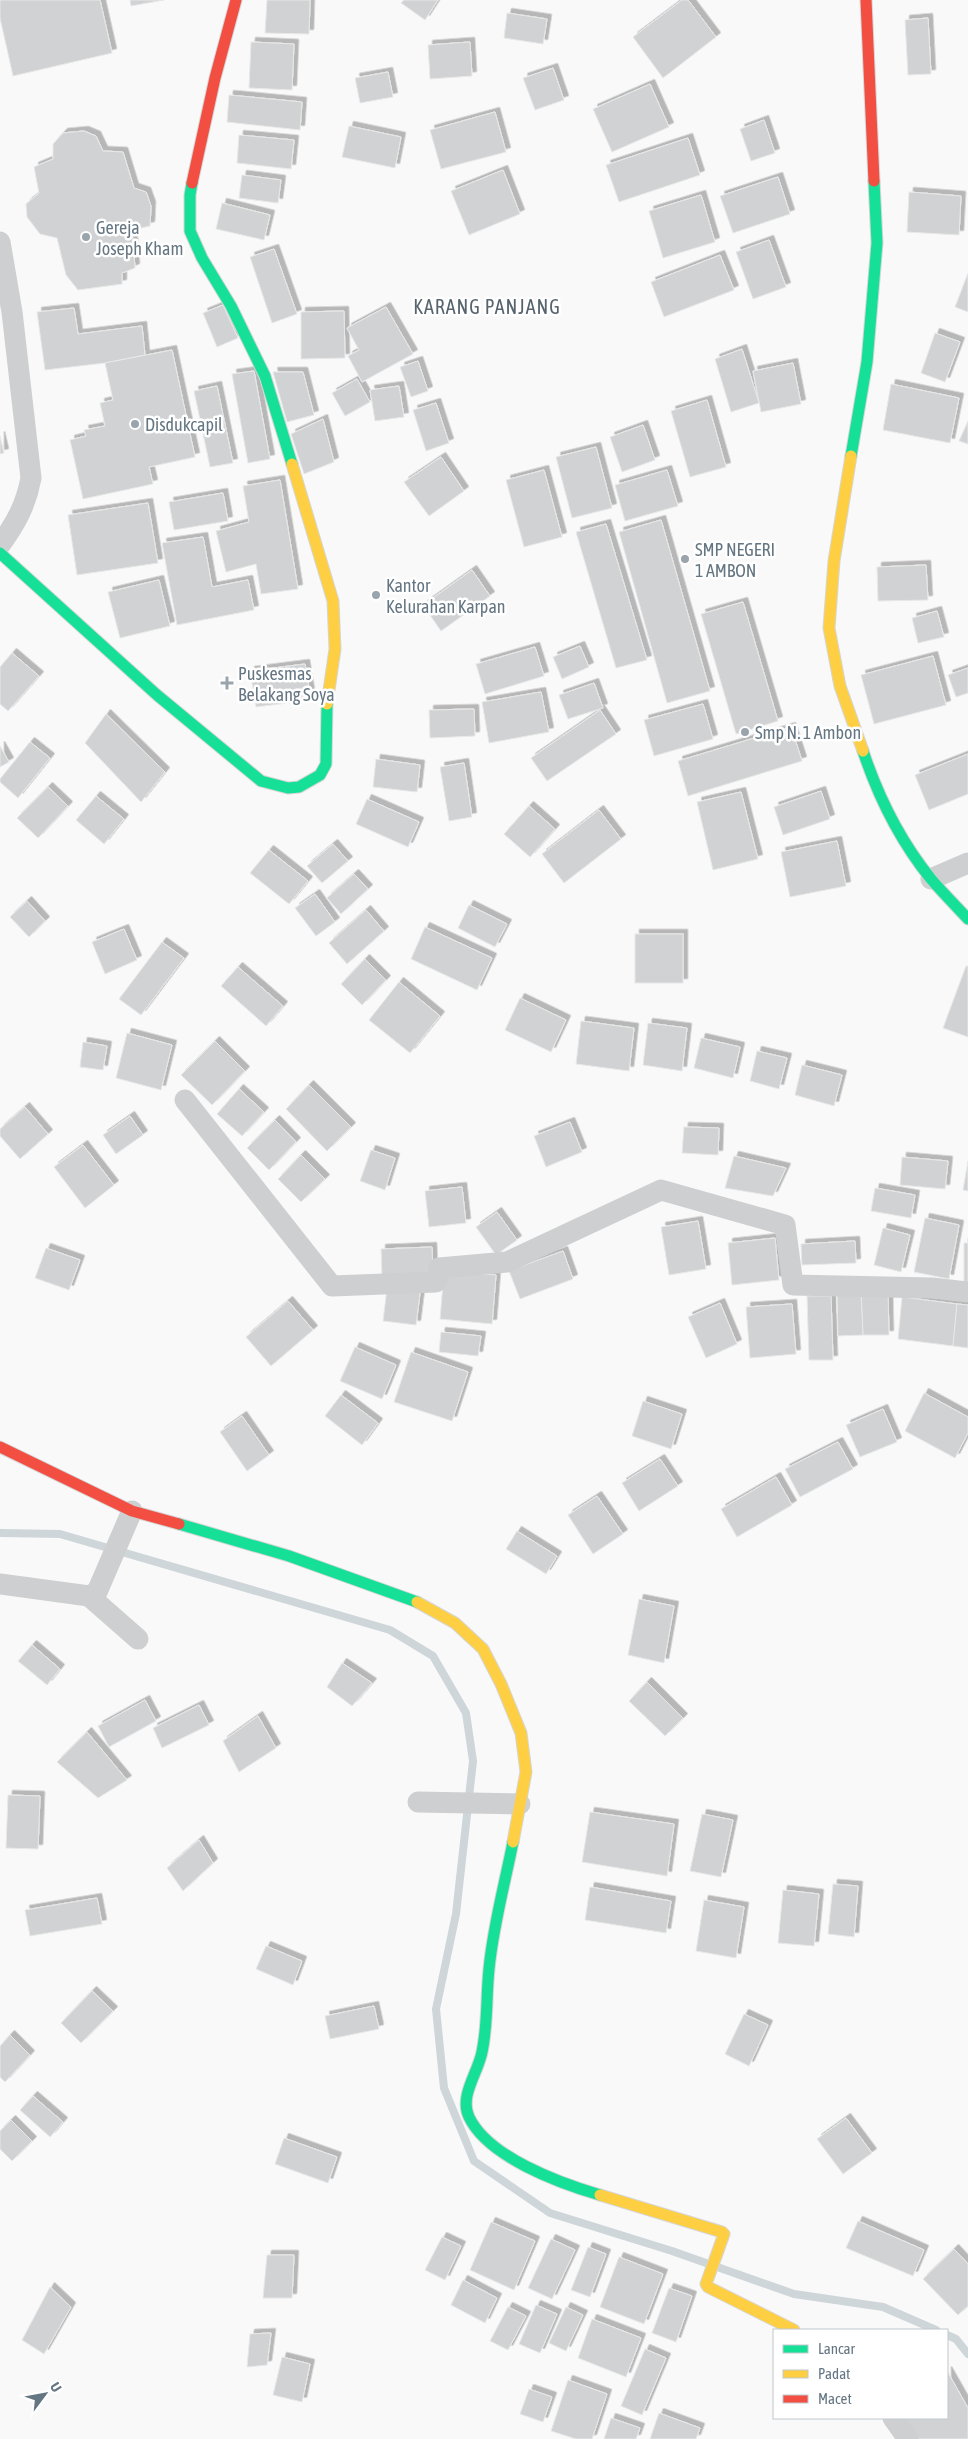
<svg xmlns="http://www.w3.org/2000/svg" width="968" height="2439" font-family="'Asap Condensed',sans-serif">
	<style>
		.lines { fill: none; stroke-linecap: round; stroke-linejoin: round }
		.stream { stroke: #ced6d9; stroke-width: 8 }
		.building { fill: #d0d2d3; stroke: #e8e8e8; filter: url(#shadow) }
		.fast-casing { stroke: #d5d6d7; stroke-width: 13 }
		.slow-casing { stroke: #d5d6d7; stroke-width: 13 }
		.jam-casing { stroke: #d5d6d7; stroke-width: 13 }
		.street { stroke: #cecfd0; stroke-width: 21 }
		.fast { stroke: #16e098; stroke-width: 11 }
		.slow { stroke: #ffcf43; stroke-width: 11 }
		.jam { stroke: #f24e42; stroke-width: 11 }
		.poi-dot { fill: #99a4ac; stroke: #fff; stroke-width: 2 }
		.labels { text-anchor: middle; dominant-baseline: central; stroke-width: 5; stroke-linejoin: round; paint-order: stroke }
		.poi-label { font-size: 18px; fill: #657683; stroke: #fff; text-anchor: start }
		.quarter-label { font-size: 20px; letter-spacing: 1px; fill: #57646e; stroke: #fff }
	</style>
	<defs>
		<filter id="shadow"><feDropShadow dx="4.5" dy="-4.5" stdDeviation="0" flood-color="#0004"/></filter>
	</defs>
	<rect width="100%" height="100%" fill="#f9f9f9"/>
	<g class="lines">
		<g class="stream">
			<path d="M0 1533 60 1534 390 1630 433 1656 466 1713 473 1761 456 1914 436 2009 444 2088 474 2161 550 2213 672 2251 794 2294 883 2307 936 2330"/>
			<path d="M947 2335 956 2339 968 2354"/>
		</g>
	</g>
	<g class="building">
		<path d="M0 0H100L112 53 13 76 0 18Z"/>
		<path d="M130 0H164L131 6Z"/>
		<path d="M267 0H310L309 34 265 33Z"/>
		<path d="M404 0H438L425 20 401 3Z"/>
		<path d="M682 0H688L716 37 663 78 633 37Z"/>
		<path d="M507 13 547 19 543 44 504 38Z"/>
		<path d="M928 18 931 74 908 75 905 20Z"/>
		<path d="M251 42 294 44 292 90 249 88Z"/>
		<path d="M470 42 472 76 430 79 428 45Z"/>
		<path d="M553 68 564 100 535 110 523 78Z"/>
		<path d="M388 72 393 97 360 103 355 78Z"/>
		<path d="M650 84 669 127 612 152 593 109Z"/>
		<path d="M229 95 302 102 300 130 227 122Z"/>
		<path d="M495 112 506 152 441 169 430 130Z"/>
		<path d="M764 120 775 153 751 161 740 129Z"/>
		<path d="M349 126 401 137 395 168 342 157Z"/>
		<path d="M84 131 96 136 103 151 123 152 134 188 146 192 151 206 150 226 132 230 135 268 122 273V284L78 290 66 275 57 238 40 234 27 217 26 204 39 193 34 167 53 159V144L63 133Z"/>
		<path d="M239 135 294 140 291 169 237 163Z"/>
		<path d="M688 138 700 175 619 202 606 165Z"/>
		<path d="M503 170 520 214 469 235 451 191Z"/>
		<path d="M242 175 281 180 278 203 239 198Z"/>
		<path d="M778 177 790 214 733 233 720 196Z"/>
		<path d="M909 192 961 196 959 235 907 232Z"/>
		<path d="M701 195 715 242 663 258 649 211Z"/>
		<path d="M222 203 270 215 264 240 216 229Z"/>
		<path d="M769 240 786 287 753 299 736 252Z"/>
		<path d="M274 249 297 314 272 323 250 257Z"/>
		<path d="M720 255 734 290 664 317 651 282Z"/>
		<path d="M968 273V312L955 307Z"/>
		<path d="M223 305 238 338 217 347 203 313Z"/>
		<path d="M386 307 413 354 362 382 348 356 359 350 347 328Z"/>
		<path d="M74 308 78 334 142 326 145 355 105 363 45 370 37 312Z"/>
		<path d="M344 311 345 358 301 359V312Z"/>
		<path d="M935 333 960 342 945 382 921 373Z"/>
		<path d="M742 349 759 403 731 412 715 359Z"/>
		<path d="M172 350 195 457 149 467 153 484 83 499 70 440 86 436 84 430 105 426 100 403 113 400 105 363Z"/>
		<path d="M418 361 428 391 411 397 400 367Z"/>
		<path d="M793 363 801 404 761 412 753 371Z"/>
		<path d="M254 371 270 459 248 463 232 374Z"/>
		<path d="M273 372H303L314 415 287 422Z"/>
		<path d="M357 379 370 402 345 416 332 393Z"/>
		<path d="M891 384 959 398 950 443 883 430Z"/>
		<path d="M217 386 233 463 210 467 194 391Z"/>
		<path d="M399 386 404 417 375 421 370 390Z"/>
		<path d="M707 400 726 467 690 477 671 411Z"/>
		<path d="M436 403 449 443 426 451 413 410Z"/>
		<path d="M323 419 334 462 304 474 291 434Z"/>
		<path d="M968 421V444L959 441Z"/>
		<path d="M643 425 655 460 622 472 610 437Z"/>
		<path d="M0 436 4 453 0 454Z"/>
		<path d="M596 447 612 508 572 518 556 457Z"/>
		<path d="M441 457 464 491 429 516 404 482Z"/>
		<path d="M544 470 562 537 524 547 506 480Z"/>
		<path d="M667 470 678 506 625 521 615 485Z"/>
		<path d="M280 480 298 589 261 594 256 564 226 572 216 531 249 522 243 486Z"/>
		<path d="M223 493 228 521 174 530 169 502Z"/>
		<path d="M148 503 158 563 77 575 68 515Z"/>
		<path d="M661 520 710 691 667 703 619 532Z"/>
		<path d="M606 524 647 660 616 668 576 532Z"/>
		<path d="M203 537 212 587 248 580 254 610 177 625 162 543Z"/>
		<path d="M926 565 928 600 878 601 877 567Z"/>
		<path d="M472 570 490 596 441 631 423 605Z"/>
		<path d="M159 580 170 626 120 638 108 592Z"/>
		<path d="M743 602 778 721 736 734 701 614Z"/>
		<path d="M937 611 944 637 918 643 912 618Z"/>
		<path d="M580 646 589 667 562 679 553 657Z"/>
		<path d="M535 647 544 676 485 694 476 664Z"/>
		<path d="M12 653 39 676 8 711 0 704V667Z"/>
		<path d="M933 656 946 705 874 724 861 675Z"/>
		<path d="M305 664 311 700 256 707 250 671Z"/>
		<path d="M968 668V693L956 697 948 675Z"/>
		<path d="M594 683 603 708 568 719 559 695Z"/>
		<path d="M541 692 549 732 489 743 482 702Z"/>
		<path d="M703 704 713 739 654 756 644 720Z"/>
		<path d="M474 709 475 736 430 738 429 710Z"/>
		<path d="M600 710 616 734 547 781 531 758Z"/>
		<path d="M106 714 165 772 141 802 85 743Z"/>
		<path d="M791 727 802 761 688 796 678 761Z"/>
		<path d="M30 742 50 758 18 798 0 782V779Z"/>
		<path d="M0 746 9 762 0 767Z"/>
		<path d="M968 754V794L929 810 915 775Z"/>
		<path d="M376 759 420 765 417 792 373 787Z"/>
		<path d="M464 763 472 817 449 821 440 767Z"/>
		<path d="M48 787 68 806 38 838 17 818Z"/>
		<path d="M821 791 830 819 783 835 774 807Z"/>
		<path d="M741 792 758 859 713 870 697 802Z"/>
		<path d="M96 796 124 819 104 844 76 820Z"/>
		<path d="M367 799 419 822 408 847 356 824Z"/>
		<path d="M529 806 555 829 530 857 504 834Z"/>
		<path d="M599 810 621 839 564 883 542 854Z"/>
		<path d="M837 841 846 886 790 897 781 852Z"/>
		<path d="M333 844 348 861 322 883 307 866Z"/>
		<path d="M269 850 308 881 289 904 250 873Z"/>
		<path d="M354 874 368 889 341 914 327 898Z"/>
		<path d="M315 894 335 922 316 936 295 908Z"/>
		<path d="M27 901 45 921 29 937 10 917Z"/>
		<path d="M469 905 507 924 495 947 458 928Z"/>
		<path d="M366 910 384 931 347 964 329 943Z"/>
		<path d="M425 927 492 958 477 990 411 959Z"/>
		<path d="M124 929 137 960 105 974 92 942Z"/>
		<rect x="635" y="934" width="48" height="49"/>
		<path d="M162 942 184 958 141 1015 119 999Z"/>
		<path d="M365 959 386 980 362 1005 341 984Z"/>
		<path d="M966 966H968V1037L943 1028Z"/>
		<path d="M238 967 283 1006 266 1026 221 986Z"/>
		<path d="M399 982 440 1016 410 1053 369 1020Z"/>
		<path d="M520 998 566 1020 551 1052 505 1030Z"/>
		<path d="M581 1021 634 1028 629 1071 576 1064Z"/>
		<path d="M648 1023 687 1028 682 1071 643 1065Z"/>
		<path d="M127 1033 172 1045 161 1090 116 1078Z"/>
		<path d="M701 1038 740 1047 733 1078 694 1068Z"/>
		<path d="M215 1041 245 1071 212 1105 181 1075Z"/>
		<path d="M83 1042 107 1046 103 1070 80 1067Z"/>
		<path d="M757 1051 787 1058 779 1089 750 1081Z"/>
		<path d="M802 1065 842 1075 834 1106 795 1095Z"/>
		<path d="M309 1085 351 1127 327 1151 286 1109Z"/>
		<path d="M239 1089 264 1112 242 1136 217 1114Z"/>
		<path d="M25 1107 48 1134 20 1159 0 1136V1129Z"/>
		<path d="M130 1116 143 1135 116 1154 103 1135Z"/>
		<path d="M275 1120 296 1142 269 1170 247 1148Z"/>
		<path d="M570 1122 582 1152 546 1167 534 1136Z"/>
		<path d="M684 1127 719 1128 718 1155 682 1153Z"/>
		<path d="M83 1145 114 1185 85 1208 54 1167Z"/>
		<path d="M371 1150 395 1158 385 1190 360 1181Z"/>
		<path d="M301 1155 325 1179 301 1202 278 1179Z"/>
		<path d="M734 1156 786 1168 773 1196 725 1188Z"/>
		<path d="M902 1157 948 1161 945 1189 900 1185Z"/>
		<path d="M968 1161V1191L963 1190Z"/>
		<path d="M462 1187 466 1223 429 1227 425 1191Z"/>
		<path d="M875 1188 915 1195 911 1218 871 1211Z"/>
		<path d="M497 1212 517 1240 496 1255 476 1227Z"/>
		<path d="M925 1218 959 1225 949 1279 914 1272Z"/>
		<path d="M698 1221 706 1269 669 1275 661 1227Z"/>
		<path d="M883 1228 910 1235 901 1272 874 1265Z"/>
		<path d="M775 1238 779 1280 732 1285 728 1243Z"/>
		<path d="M855 1241 856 1263 802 1265 801 1244Z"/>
		<rect x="964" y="1243" width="4" height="40"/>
		<path d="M432 1247 433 1275 382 1277 381 1249Z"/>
		<path d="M46 1248 80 1260 69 1290 35 1278Z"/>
		<path d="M563 1251 573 1279 520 1299 509 1271Z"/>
		<path d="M444 1271 496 1275 492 1324 440 1319Z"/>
		<path d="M387 1288 420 1293 416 1325 383 1321Z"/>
		<path d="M888 1292 889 1335H863L861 1293Z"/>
		<path d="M837 1293H861L863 1335 838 1336Z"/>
		<path d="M807 1296H831L833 1360H809Z"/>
		<path d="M902 1297 957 1304 953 1346 898 1339Z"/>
		<path d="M288 1301 313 1330 271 1366 246 1337Z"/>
		<path d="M720 1303 737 1344 706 1358 688 1317Z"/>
		<path d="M792 1304 796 1354 750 1358 746 1307Z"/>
		<path d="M957 1304 968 1305V1348L953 1346Z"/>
		<path d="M441 1332 481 1336 478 1356 439 1352Z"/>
		<path d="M355 1347 396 1365 382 1399 340 1381Z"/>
		<path d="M411 1352 468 1372 452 1421 394 1402Z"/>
		<path d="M924 1393 968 1417V1433L955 1458 905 1431Z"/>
		<path d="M341 1395 378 1423 362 1445 325 1416Z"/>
		<path d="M643 1401 682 1414 671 1449 632 1436Z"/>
		<path d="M883 1409 897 1442 860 1457 846 1425Z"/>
		<path d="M242 1416 269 1455 247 1471 220 1432Z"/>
		<path d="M838 1442 853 1469 800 1497 785 1469Z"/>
		<path d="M660 1459 678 1486 639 1511 622 1483Z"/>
		<path d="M776 1477 792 1505 737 1537 721 1509Z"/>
		<path d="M597 1496 623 1534 593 1554 568 1515Z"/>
		<path d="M517 1531 557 1556 546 1574 506 1549Z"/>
		<path d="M639 1599 674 1606 664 1663 628 1655Z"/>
		<path d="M32 1645 60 1669 47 1685 18 1661Z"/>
		<path d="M342 1663 372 1683 352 1706 327 1687Z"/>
		<path d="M647 1682 683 1718 665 1736 629 1701Z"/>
		<path d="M145 1700 156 1721 109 1747 98 1726Z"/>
		<path d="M199 1705 209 1725 162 1748 153 1728Z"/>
		<path d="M258 1716 276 1748 239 1772 223 1741Z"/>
		<path d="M87 1732 127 1780 98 1798 57 1762Z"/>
		<path d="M8 1795 40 1796 38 1849 6 1848Z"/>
		<path d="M590 1812 674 1824 667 1876 582 1862Z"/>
		<path d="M702 1814 733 1820 721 1877 690 1871Z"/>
		<path d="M199 1840 213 1863 183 1891 167 1868Z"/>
		<path d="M833 1884 858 1886 854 1937 828 1934Z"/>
		<path d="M590 1887 671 1901 666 1933 585 1920Z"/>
		<path d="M783 1890 819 1894 814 1946 778 1943Z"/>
		<path d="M97 1898 102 1924 30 1936 25 1910Z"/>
		<path d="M704 1900 744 1907 736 1958 696 1951Z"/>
		<path d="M266 1946 302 1961 293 1985 256 1969Z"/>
		<path d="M92 1991 113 2011 81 2043 61 2023Z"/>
		<path d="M374 2006 379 2029 330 2039 325 2016Z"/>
		<path d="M744 2014 768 2025 749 2066 725 2054Z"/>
		<path d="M10 2035 30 2055 5 2082 0 2077V2046Z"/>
		<path d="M33 2096 63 2122 50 2137 20 2110Z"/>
		<path d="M846 2118 872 2153 843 2174 817 2139Z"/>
		<path d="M11 2120 32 2141 12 2161 0 2149V2131Z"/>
		<path d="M284 2138 337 2157 328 2183 275 2164Z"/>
		<path d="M858 2221 924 2250 913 2276 846 2248Z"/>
		<path d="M491 2222 535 2241 514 2290 470 2270Z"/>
		<path d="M442 2237 461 2246 445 2280 425 2270Z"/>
		<path d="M551 2239 575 2250 552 2299 528 2288Z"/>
		<path d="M588 2247 606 2254 590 2297 571 2290Z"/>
		<path d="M954 2249 968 2264V2306L958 2315 923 2279Z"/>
		<path d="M267 2255H294L292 2298H263Z"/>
		<path d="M619 2257 663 2274 644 2324 600 2307Z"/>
		<path d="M463 2280 497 2298 485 2323 451 2305Z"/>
		<path d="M50 2287 71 2307 44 2354 22 2340Z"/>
		<path d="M669 2288 692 2296 676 2342 652 2333Z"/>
		<path d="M536 2305 557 2314 540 2353 519 2344Z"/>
		<path d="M508 2307 526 2316 508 2350 490 2341Z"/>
		<path d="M566 2307 583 2315 566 2351 549 2343Z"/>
		<path d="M592 2319 641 2338 626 2377 578 2358Z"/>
		<path d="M271 2333 267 2365 247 2367 250 2334Z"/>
		<path d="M645 2349 666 2358 642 2415 621 2406Z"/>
		<path d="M282 2357 310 2364 302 2402 273 2395Z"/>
		<path d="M947 2371 968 2408V2439H915L902 2418H947Z"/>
		<path d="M568 2380 607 2394 592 2439H576L551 2431Z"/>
		<path d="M529 2389 552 2397 543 2422 520 2414Z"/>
		<path d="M659 2413 700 2428 696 2439H650Z"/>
		<path d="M611 2418 640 2428 636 2439H604Z"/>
	</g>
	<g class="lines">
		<defs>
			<g id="fast">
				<path d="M192 183 190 195V231L202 258 231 306 265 376 292 464"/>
				<path d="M851 456 867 362 877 243 874 181"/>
				<path d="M0 553 157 695 261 781 288 788 299 787 320 775 326 764 327 704"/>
				<path d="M863 751C878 796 901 842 931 879 943 893 956 906 968 919"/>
				<path d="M179 1524 289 1556 417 1602"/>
				<path d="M513 1842C505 1883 493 1926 489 1969 486 1997 488 2024 482 2052 478 2073 459 2096 469 2117 488 2157 559 2183 600 2195"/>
			</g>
			<g id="slow">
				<path d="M851 456 834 561 829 628 840 686 863 751"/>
				<path d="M292 464 333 601 335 649 327 704"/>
				<path d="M417 1602 455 1623 483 1649 501 1684 521 1733 526 1772 513 1842"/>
				<path d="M600 2195 722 2232 724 2234 706 2284 708 2287 794 2330"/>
			</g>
			<g id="jam">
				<path d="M866 0 874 181"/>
				<path d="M192 183 215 78 236 0"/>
				<path d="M0 1447 132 1511 179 1524"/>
			</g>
		</defs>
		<use href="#fast" class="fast-casing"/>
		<use href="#slow" class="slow-casing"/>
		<use href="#jam" class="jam-casing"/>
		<g class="street">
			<path d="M0 242 12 312 31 478C26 505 16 523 0 545"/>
			<path d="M931 879 968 863"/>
			<path d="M185 1100 332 1286 436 1282 439 1268 507 1262 661 1190 785 1225 793 1285 932 1288 968 1292"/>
			<path d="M0 1584 89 1596 97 1592 132 1511"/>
			<path d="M89 1596 138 1639"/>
			<path d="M418 1802 520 1804"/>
			<path d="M893 2418 908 2439"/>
		</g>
		<use href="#fast" class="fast"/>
		<use href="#slow" class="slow"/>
		<use href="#jam" class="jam"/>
	</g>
	<g class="poi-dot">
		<circle cx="86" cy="237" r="5"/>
		<circle cx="135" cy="424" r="5"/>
		<circle cx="685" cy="559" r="5"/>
		<circle cx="376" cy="595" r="5"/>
		<path d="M224.5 675.5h5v5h5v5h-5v5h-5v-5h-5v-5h5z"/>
		<circle cx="745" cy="732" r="5"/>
	</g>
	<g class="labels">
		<g class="poi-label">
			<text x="96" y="227">Gereja<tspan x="96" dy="21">Joseph Kham</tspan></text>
			<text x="145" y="424">Disdukcapil</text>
			<text x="695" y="549">SMP NEGERI<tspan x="695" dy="21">1 AMBON</tspan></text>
			<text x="386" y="585">Kantor<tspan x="386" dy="21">Kelurahan Karpan</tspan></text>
			<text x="238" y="673">Puskesmas<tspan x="238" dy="21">Belakang Soya</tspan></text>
			<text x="755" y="732">Smp N. 1 Ambon</text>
		</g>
		<g class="quarter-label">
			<text x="487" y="306">KARANG PANJANG</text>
		</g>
	</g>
	<rect x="773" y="2329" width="175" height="90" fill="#ffffff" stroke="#c1c8cd"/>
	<rect x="783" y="2345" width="25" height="8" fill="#16e098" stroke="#c1c8cd"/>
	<text x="818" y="2354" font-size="15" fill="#657683">Lancar</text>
	<rect x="783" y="2370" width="25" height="8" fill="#ffcf43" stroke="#c1c8cd"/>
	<text x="818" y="2379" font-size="15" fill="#657683">Padat</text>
	<rect x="783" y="2395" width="25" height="8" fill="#f24e42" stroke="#c1c8cd"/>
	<text x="818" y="2404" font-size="15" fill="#657683">Macet</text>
	<g transform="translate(45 2394) rotate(58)" stroke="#ffffff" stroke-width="4" paint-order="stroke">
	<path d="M0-4L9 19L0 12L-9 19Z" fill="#657683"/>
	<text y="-8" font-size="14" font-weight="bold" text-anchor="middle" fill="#657683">U</text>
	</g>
</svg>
